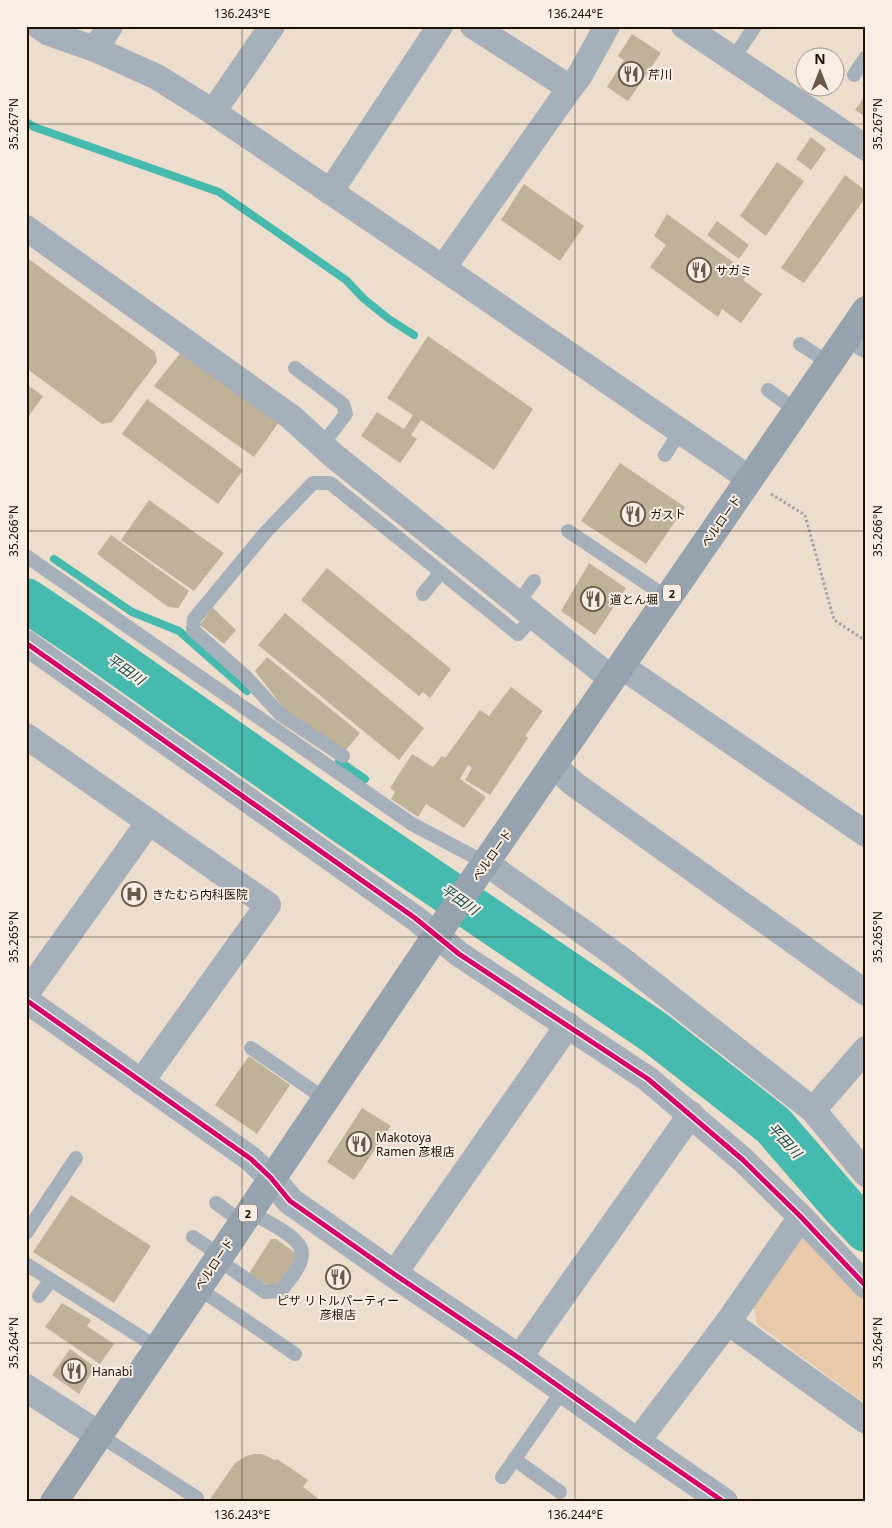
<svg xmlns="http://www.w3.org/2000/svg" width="892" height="1528" font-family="'Noto Sans','Noto Sans JP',sans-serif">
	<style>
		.green { fill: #e8caaa }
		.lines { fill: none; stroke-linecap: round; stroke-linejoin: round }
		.stream { stroke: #47bab0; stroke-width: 8 }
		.river { stroke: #47bab0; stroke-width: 44 }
		.building { fill: #bfb299 }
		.path { stroke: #a2a4a7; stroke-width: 3; stroke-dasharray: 2.5 2.5; stroke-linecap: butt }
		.service { stroke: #a5b0ba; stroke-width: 14 }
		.minor { stroke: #a5b0ba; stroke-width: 26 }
		.tertiary { stroke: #a5b0ba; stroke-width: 28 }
		.primary { stroke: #96a3ae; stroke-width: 28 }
		.cycleway-casing { stroke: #f8eee5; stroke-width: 8 }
		.cycleway { stroke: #d6006c; stroke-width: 5 }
		.ticks { fill: none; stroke: #201100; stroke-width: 1; stroke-opacity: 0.45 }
		.labels { text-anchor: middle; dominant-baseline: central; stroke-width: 4; stroke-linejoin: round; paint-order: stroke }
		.shield { fill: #f8eee5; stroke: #615345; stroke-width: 1 }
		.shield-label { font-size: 11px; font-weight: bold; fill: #201100 }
		.poi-label { font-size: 12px; fill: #201100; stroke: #f8eee5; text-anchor: start }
		.street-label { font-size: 12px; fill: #201100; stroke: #f8eee5 }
		.water-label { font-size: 14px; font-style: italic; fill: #134d4a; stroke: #f8eee5 }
		.neatline { fill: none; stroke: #201100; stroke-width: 2 }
		.ticks-label { font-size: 12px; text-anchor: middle; fill: #201100 }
	</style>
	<rect width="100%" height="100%" fill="#ecddcd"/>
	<path class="green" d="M799 1238H807L866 1297V1404L757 1324 753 1306Z"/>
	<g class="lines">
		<g class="stream">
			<path d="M26 122 34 127 219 192 346 280 364 299 389 319 414 335"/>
			<path d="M54 559 132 612 179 631 247 691"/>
			<path d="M339 761 365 779"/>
		</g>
		<path class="river" d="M26 600 90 643 340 819 654 1032 773 1125 844 1207 866 1230"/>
	</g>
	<g class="building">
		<path d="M632 34 661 53 628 101 607 87 624 60 618 56Z"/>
		<path d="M866 94V117L855 110Z"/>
		<path d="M811 137 826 149 811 170 796 159Z"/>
		<path d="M777 162 804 181 766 236 740 216Z"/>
		<path d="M845 175 866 191V197L804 283 781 268Z"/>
		<path d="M524 184 584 226 560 261 501 220Z"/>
		<path d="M667 214 748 273 743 280 762 294 741 323 722 309 718 317 650 267 666 245 654 236Z"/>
		<path d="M717 221 749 245 739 259 707 235Z"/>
		<path d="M26 257 155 352 157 362 112 422 102 424 26 368Z"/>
		<path d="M428 336 533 409 494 470 421 420 411 435 417 439 400 463 361 436 377 412 404 429 413 415 387 398Z"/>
		<path d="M182 351 279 422 254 457 154 386Z"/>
		<path d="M26 384 43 396 26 420Z"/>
		<path d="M147 399 243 470 218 504 122 434Z"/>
		<path d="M620 463 685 507 646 564 581 521Z"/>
		<path d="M149 500 224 553 194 591 121 540Z"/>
		<path d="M111 535 189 591 178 608 168 607 97 554Z"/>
		<path d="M589 563 626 588 595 635 561 611Z"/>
		<path d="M327 568 451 669 430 698 423 692 419 696 301 600Z"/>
		<path d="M212 607 236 630 224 644 200 625Z"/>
		<path d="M285 613 424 728 399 760 258 645Z"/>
		<path d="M267 657 360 733 346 750 286 711 255 671Z"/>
		<path d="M511 687 543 711 525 736 528 738 490 795 465 780 472 768 468 765 460 779 486 797 464 828 426 804 418 817 391 799 395 792 390 788 412 754 433 767 442 756 445 758 480 710 489 716Z"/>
		<path d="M249 1056 290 1085 257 1134 215 1105Z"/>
		<path d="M362 1108 391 1126 354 1180 327 1162Z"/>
		<path d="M71 1195 151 1246 114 1303 33 1252Z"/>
		<path d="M271 1239H276L297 1254 298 1260 278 1286 272 1287 251 1275 250 1272Z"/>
		<path d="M62 1303 91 1320 87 1326 114 1344 100 1364 45 1327Z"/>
		<path d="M70 1349 95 1367 79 1394 52 1375Z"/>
		<path d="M254 1454H262L275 1460 277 1459 308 1480 303 1487 323 1502H208L235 1463 246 1456Z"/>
	</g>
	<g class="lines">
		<path class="path" d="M771 494 805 515 834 620 866 641"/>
		<g class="service">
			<path d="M733 59 755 26"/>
			<path d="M854 75 866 57"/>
			<path d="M800 344 829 363"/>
			<path d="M295 368 343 404 346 414 322 445"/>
			<path d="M768 390 797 411"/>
			<path d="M665 455 680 432"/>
			<path d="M568 531 668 598"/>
			<path d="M26 556 412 824 486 863"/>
			<path d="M423 594 441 572"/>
			<path d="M518 603 534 581"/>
			<path d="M343 756 281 715 246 677 193 630 194 619 265 533 313 483H330L518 634 534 616"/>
			<path d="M251 1048 325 1099"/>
			<path d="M216 1203 242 1222"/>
			<path d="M26 1233 76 1158"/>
			<path d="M193 1237 220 1255"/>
			<path d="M217 1259 265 1292 281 1291C288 1281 302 1267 302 1254 303 1237 262 1219 249 1212"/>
			<path d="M26 1264 158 1348"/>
			<path d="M198 1288 295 1354"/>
			<path d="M39 1296 51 1280"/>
			<path d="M99 1435 197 1498"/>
			<path d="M514 1459 560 1492"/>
			<path d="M502 1477 563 1390"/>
		</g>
		<g class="minor">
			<path d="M39 26 49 33 95 49 157 77 213 112 443 268 750 479"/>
			<path d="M684 26 866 148"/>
			<path d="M95 49 110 26"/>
			<path d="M570 88 580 75 607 26"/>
			<path d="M213 112 272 26"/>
			<path d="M330 192 440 26"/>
			<path d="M26 228 291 417 334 456 612 679"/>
			<path d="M443 268 570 88 473 26"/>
			<path d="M849 334 866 345"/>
			<path d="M26 643 415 918 459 954 648 1079 743 1160 801 1217 866 1286"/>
			<path d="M621 666 866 834"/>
			<path d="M26 736 268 905 141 1082"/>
			<path d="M553 765 574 784 866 993"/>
			<path d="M486 863 617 956 813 1110 866 1174"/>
			<path d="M26 994 149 822"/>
			<path d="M26 1000 251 1159 271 1178"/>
			<path d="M813 1110 866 1049"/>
			<path d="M394 1274 568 1025"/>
			<path d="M728 1322 866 1421"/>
			<path d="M519 1358 691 1114"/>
			<path d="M637 1442 728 1322 801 1217"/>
		</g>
		<g class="tertiary">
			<path d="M271 1178 290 1201 394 1274 519 1358 637 1442 724 1502"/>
			<path d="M26 1388 99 1435"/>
		</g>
		<path class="primary" d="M54 1502 477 875 866 310"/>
		<defs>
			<g id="cycleway">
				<path d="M26 643 415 918 459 954 648 1079 743 1160 801 1217 866 1286"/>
				<path d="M26 1000 251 1159 271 1178 290 1201 394 1274 519 1358 637 1442 724 1502"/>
			</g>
		</defs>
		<use href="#cycleway" class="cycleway-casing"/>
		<use href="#cycleway" class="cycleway"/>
	</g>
	<path class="ticks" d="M242 26V1502M575 26V1502M26 124H866M26 531H866M26 937H866M26 1343H866"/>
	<defs>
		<symbol id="restaurant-ring" viewBox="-11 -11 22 22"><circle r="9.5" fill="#f8eee5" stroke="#675848" stroke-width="1.5"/><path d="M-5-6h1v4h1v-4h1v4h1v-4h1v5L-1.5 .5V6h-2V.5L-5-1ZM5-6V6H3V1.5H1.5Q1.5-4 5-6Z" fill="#675848"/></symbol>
		<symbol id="hospital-ring" viewBox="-11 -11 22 22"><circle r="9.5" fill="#f8eee5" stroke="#675848" stroke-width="1.5"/><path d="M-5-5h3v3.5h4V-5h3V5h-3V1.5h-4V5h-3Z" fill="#675848"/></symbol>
	</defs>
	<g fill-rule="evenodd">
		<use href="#restaurant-ring" x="617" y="60" width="28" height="28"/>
		<use href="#restaurant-ring" x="685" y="256" width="28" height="28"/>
		<use href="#restaurant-ring" x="619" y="500" width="28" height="28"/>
		<use href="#restaurant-ring" x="579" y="585" width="28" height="28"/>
		<use href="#hospital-ring" x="120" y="880" width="28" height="28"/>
		<use href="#restaurant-ring" x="345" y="1130" width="28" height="28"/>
		<use href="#restaurant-ring" x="324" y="1263" width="28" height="28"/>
		<use href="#restaurant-ring" x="60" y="1357" width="28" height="28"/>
	</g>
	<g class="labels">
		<g class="shield">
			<rect x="663" y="584.5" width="18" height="17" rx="4"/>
			<rect x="239" y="1204.5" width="18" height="17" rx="4"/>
		</g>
		<g class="shield-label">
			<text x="672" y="593">2</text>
			<text x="248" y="1213">2</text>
		</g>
		<g class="poi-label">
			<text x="648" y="74">芹川</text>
			<text x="716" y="270">サガミ</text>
			<text x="650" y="514">ガスト</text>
			<text x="610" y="599">道とん堀</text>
			<text x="152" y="894">きたむら内科医院</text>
			<text x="376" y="1137">Makotoya<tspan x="376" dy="14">Ramen 彦根店</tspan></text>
			<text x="338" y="1300" text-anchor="middle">ピザ リトルパーティー<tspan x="338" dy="14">彦根店</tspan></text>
			<text x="92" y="1371">Hanabi</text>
		</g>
		<g class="street-label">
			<text transform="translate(721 521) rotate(-55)">ベルロード</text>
			<text transform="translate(492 855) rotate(-55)">ベルロード</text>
			<text transform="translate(214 1264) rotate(-56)">ベルロード</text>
		</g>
		<g class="water-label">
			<text transform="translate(126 669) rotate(35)">平田川</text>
			<text transform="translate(460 899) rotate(35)">平田川</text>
			<text transform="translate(785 1140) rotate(47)">平田川</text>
		</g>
	</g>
	<rect width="892" height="1528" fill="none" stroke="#f8eee5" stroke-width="55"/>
	<g transform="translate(820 72)"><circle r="24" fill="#f8eee5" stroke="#a29689"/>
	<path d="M0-4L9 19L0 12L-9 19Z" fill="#675848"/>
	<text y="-8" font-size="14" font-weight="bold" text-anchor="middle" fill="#201100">N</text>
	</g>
	<rect x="28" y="28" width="836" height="1472" class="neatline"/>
	<g class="ticks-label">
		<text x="242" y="18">136.243°E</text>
		<text x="575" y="18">136.244°E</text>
		<text transform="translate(14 124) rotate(-90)" y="4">35.267°N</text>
		<text transform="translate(878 124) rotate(-90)" y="4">35.267°N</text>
		<text transform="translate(14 531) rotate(-90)" y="4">35.266°N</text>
		<text transform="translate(878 531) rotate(-90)" y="4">35.266°N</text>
		<text transform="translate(14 937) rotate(-90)" y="4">35.265°N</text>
		<text transform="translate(878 937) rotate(-90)" y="4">35.265°N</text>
		<text transform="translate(14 1343) rotate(-90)" y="4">35.264°N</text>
		<text transform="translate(878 1343) rotate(-90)" y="4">35.264°N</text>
		<text x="242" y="1519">136.243°E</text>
		<text x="575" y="1519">136.244°E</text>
	</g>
</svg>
